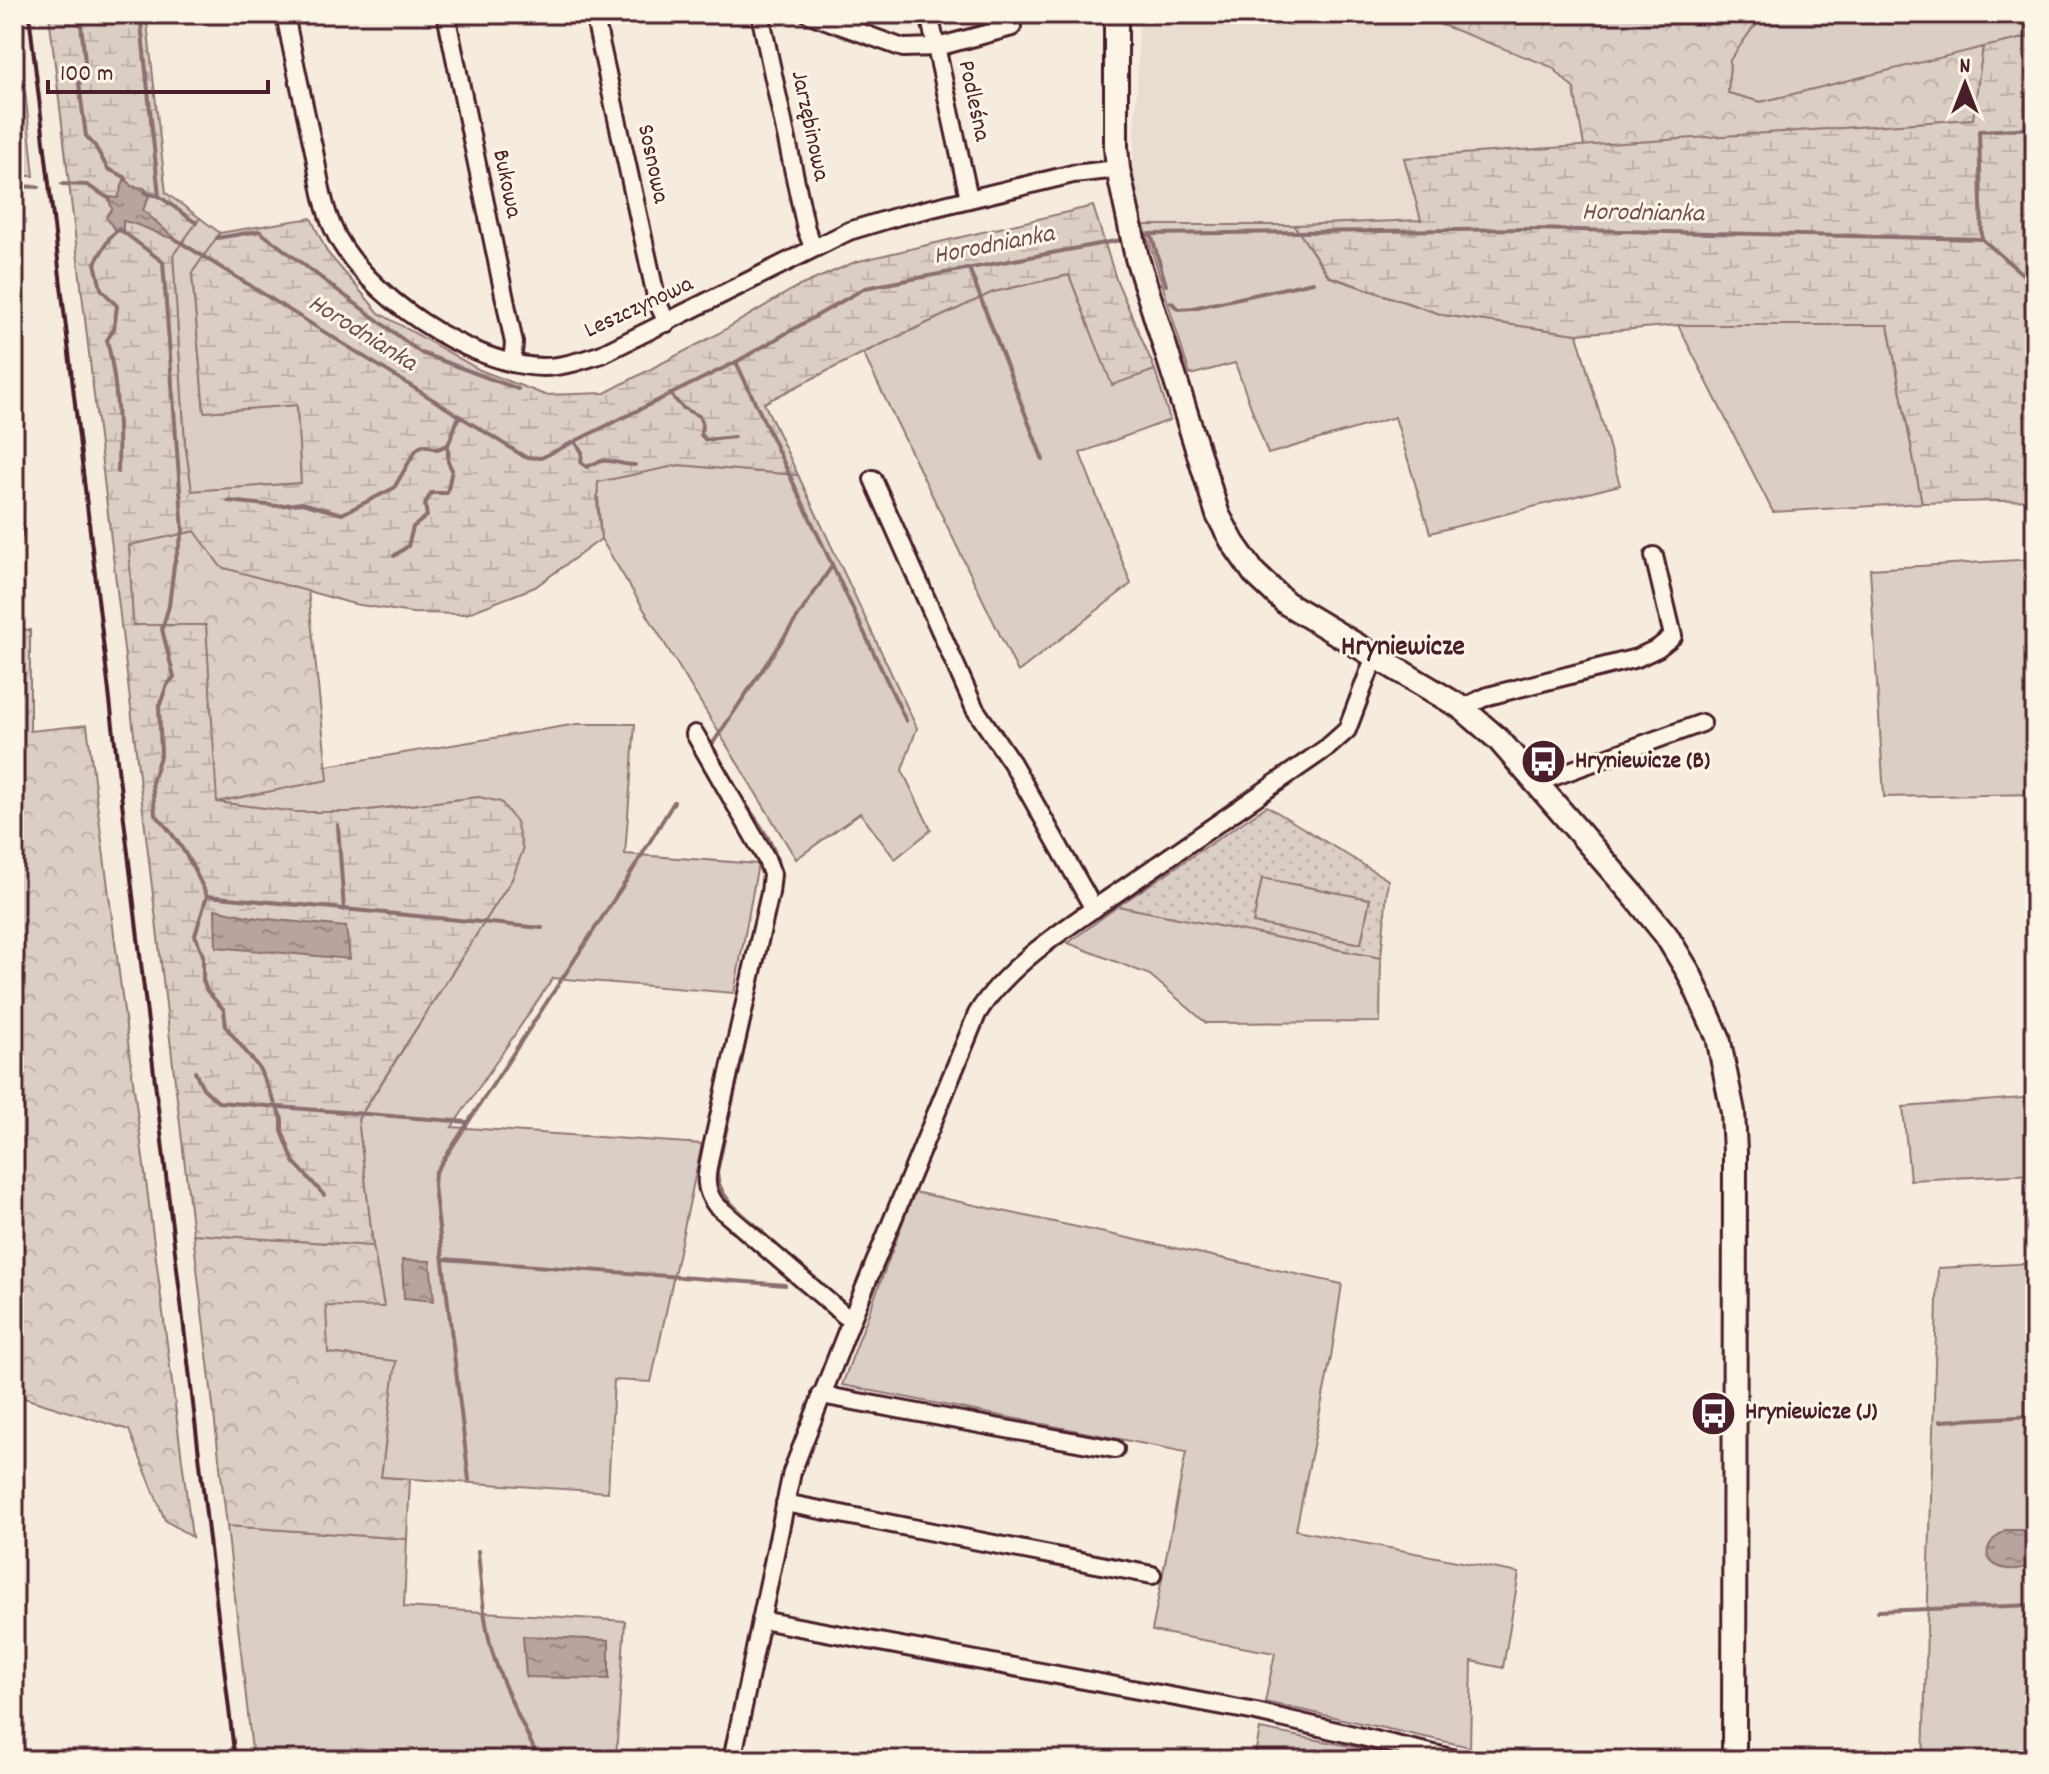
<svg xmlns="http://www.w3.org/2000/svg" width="2049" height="1774" font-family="Dekko,sans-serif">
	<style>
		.built { fill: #e8ddd0 }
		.grass { fill: #dbcec4; stroke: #927678; stroke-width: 2 }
		.forest { fill: url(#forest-crowns); stroke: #927678; stroke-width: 2 }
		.wetland { fill: url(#wetland-marsh); stroke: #927678; stroke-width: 2 }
		.park { fill: url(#park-dots); stroke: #927678; stroke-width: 2; fill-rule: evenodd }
		.water { fill: url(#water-ripples); stroke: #8c6e70; stroke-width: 2 }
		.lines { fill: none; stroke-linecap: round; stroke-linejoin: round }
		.stream { stroke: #8c6e70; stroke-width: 4 }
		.street-casing { stroke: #4a1f2b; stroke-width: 22 }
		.secondary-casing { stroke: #4a1f2b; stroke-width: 28 }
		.street { stroke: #fcf5e5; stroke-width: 16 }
		.secondary { stroke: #fcf5e5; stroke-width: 22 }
		.rail { stroke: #4a1f2b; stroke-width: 4 }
		.labels { text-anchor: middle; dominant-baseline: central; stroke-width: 6; stroke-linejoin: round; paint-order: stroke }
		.street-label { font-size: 24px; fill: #4a1f2b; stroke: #fcf5e5 }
		.poi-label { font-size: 24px; font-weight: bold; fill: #4a1f2b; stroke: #fcf5e5; text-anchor: start }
		.water-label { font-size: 26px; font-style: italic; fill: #704d53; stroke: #fcf5e5 }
		.quarter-label { font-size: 28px; font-weight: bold; fill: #4a1f2b; stroke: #fcf5e5 }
	</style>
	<defs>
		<pattern id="forest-crowns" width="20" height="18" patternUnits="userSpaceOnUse" patternTransform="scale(2)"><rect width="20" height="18" fill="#dbcec4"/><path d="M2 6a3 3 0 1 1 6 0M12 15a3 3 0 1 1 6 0" fill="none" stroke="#bdb0a9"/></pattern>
		<pattern id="wetland-marsh" width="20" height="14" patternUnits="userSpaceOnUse" patternTransform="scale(2)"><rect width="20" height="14" fill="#dbcec4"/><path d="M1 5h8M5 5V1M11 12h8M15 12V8" fill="none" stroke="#bdb0a9"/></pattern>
		<pattern id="park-dots" width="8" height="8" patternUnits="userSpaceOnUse" patternTransform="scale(2)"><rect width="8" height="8" fill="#dbcec4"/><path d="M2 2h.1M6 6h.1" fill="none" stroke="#bdb0a9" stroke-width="1.8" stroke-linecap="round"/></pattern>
		<pattern id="water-ripples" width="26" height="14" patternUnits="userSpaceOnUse" patternTransform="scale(2)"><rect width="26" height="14" fill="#b8a39e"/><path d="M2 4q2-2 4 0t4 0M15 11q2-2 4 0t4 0" fill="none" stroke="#988481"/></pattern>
	</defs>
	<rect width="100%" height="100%" fill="#f5ecde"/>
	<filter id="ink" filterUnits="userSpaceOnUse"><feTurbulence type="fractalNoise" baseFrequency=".0125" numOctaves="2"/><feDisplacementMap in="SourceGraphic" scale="16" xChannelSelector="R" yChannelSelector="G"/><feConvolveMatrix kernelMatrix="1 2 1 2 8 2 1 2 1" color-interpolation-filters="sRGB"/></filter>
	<g filter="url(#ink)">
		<path class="built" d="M1140 14H1413L1552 67 1574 89 1584 146 1405 158 1422 221 1294 225H1144L1133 175Z"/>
		<g class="grass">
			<path d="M14 14H17L34 176H14Z"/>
			<path d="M1771 14H2026L2027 37 1761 102 1728 93 1730 59 1752 29Z"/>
			<path d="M200 218 220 233 192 273 204 412 297 405 301 483 192 491 185 444 173 255Z"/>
			<path d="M1144 225H1294L1329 277 1443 315 1577 334 1620 485 1430 533 1395 417 1268 454 1235 363 1190 375Z"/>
			<path d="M1069 275 1112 384 1155 370 1170 420 1080 453 1131 584 1018 672 863 353 993 292Z"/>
			<path d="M1678 325H1888L1922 503 1773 512Z"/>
			<path d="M679 465 798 475 917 728 902 770 931 830 895 859 860 813 796 859 601 539 597 482Z"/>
			<path d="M2035 559V794L1884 797 1870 569Z"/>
			<path d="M577 724H635L625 854 758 864 734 993 553 978 452 1127 702 1144 651 1382 614 1380 608 1492 381 1477 395 1362 328 1353 325 1305 384 1306 373 1246 358 1120 512 879 479 797 352 812H295L216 802 327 780 326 766Z"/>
			<path d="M1262 878 1370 899 1361 944 1253 923Z"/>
			<path d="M1118 906 1381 958 1380 1022 1206 1023 1150 975 1068 943Z"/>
			<path d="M2035 1097V1174L1910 1180 1903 1107Z"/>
			<path d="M914 1192 1342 1284 1331 1357 1296 1530 1519 1573 1503 1668 1472 1661 1470 1747 1265 1702 1275 1653 1152 1631 1186 1452 842 1385Z"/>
			<path d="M2035 1263V1760H1923L1938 1268Z"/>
			<path d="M227 1526 407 1539 404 1607 625 1621 616 1757 544 1754 546 1760H423L358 1752 357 1760H253Z"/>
			<path d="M1260 1729 1422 1760H1254Z"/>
		</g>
		<g class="forest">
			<path d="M1413 14H1771L1752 29 1730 60 1728 93 1761 102 1983 47 1974 119 1584 146 1574 89 1552 67Z"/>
			<path d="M196 531 221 567 308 591 328 780 216 802 206 626 133 625 129 545Z"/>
			<path d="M14 629 30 630V731L87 725 192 1537 165 1520 129 1430 14 1395Z"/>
			<path d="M193 1234 373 1246 384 1307 326 1306 328 1353 396 1361 381 1477 410 1479 407 1539 227 1526Z"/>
		</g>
		<g class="wetland">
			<path d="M49 14H146L166 193 200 218 173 255 185 444 192 491 301 483 297 405 204 412 192 273 220 233 311 218 327 252 379 313 480 370 545 395 605 393 714 336 795 288 855 262 1093 206 1116 279 1155 370 1112 385 1069 275 993 292 863 353 764 403 798 475 679 465 598 482 597 502 601 539 535 587 466 614 412 613 354 604 221 567 195 531 129 545 133 625H206L217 802 295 812H352L479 797 501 802 516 822 523 850 512 879 358 1119 373 1246 193 1234Z"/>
			<path d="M2035 36V500L1922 503 1888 325H1678L1577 334 1443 315 1329 276 1294 225 1421 220 1404 158 1973 119 1983 47Z"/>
		</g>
		<path class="park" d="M1267 806 1388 880 1381 958 1118 906ZM1262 878 1370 899 1361 944 1253 923Z"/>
		<g class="water">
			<path d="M125 177 131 186 144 188 150 194 143 210 175 239C157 235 142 224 123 221V232L116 231 106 217 112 209 108 197 118 198Z"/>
			<path d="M215 909 257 918 346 927 350 959 216 947Z"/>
			<path d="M402 1260 430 1261 434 1301 404 1298Z"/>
			<path d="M2005 1530H2023L2035 1536V1562C2006 1582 1963 1557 2005 1530Z"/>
			<path d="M523 1636 609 1640V1679L526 1677Z"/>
		</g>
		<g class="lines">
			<g class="stream">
				<path d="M80 14 85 62 79 84 86 136 95 146 108 169 125 177 126 180"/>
				<path d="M140 14 159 196"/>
				<path d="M62 184 87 185 110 199"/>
				<path d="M14 186 39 187"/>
				<path d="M145 193 159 196 196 223"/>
				<path d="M122 231 163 262 183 531 174 565 169 606 162 629 174 677 167 685 159 707 161 753 152 782 155 814C179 839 193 865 207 896L195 935 203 955V980L207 991 224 1010 226 1027 259 1068 282 1119V1131L294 1162 324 1195"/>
				<path d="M1151 234 1166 285"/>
				<path d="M172 237 525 457 541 458 736 362 865 288 1126 239"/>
				<path d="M1139 237 1151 234 1530 229 1982 239 2035 285"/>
				<path d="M217 238 259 231 421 353 518 389"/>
				<path d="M1982 239 1979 131 2035 128"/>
				<path d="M969 268 1043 460"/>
				<path d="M1171 302 1178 309 1193 308 1313 282"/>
				<path d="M736 362 906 721"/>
				<path d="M670 394 683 408 699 416 702 423 701 435 706 440 734 437"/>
				<path d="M576 443 582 452 581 463 587 467C610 454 613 465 635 465"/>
				<path d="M14 469 23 530 14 558"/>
				<path d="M118 472C119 428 118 384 107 340L114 329 117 306 101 289 95 263 110 237 119 229"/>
				<path d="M228 501 277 506 302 503 342 514 394 488 416 450 423 445 437 449 448 445 459 416"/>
				<path d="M394 556 408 546 413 527 427 516 425 504 431 493H447L452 470 448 462V445"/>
				<path d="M712 749 711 746 832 566"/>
				<path d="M737 791C752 815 779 845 779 874"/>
				<path d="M338 825 344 910"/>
				<path d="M207 896 542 928"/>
				<path d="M195 1072 203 1088 218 1102 467 1122"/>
				<path d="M762 1231C744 1214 717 1198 717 1172L773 915"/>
				<path d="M443 1259 785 1285"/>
				<path d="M1940 1421 2035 1416"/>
				<path d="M469 1480 434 1186 435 1173 626 881 674 802"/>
				<path d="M478 1551C481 1584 483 1618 492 1651 503 1688 523 1724 539 1760"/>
				<path d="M1878 1611 2035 1605"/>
			</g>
			<defs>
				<g id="street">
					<path d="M285 14C294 60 304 106 314 151 319 177 322 204 333 228 362 294 471 366 543 367 564 367 583 360 602 354L849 231 899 216 1073 174 1118 169"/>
					<path d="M446 14 514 343 512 363"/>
					<path d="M594 14 657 301 667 323"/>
					<path d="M762 14V23L806 229 813 247"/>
					<path d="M809 14 903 48 937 47 1012 27 1009 14"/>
					<path d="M929 14 969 198"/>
					<path d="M873 479 975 709 1012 763 1094 909"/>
					<path d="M1462 708 1488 696 1637 658 1658 648 1673 636 1654 556"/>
					<path d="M695 734 766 858 772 874 770 893 711 1152C707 1173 702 1187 716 1205L851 1321"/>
					<path d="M1539 782 1702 723"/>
					<path d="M821 1395 1115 1449"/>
					<path d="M785 1503 1152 1575"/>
					<path d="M761 1620 1256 1712 1460 1760"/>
					<path d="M732 1760 792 1472 851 1321 977 1014C1007 963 1081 918 1130 884 1196 838 1262 793 1328 747L1347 730 1375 656"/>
				</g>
				<path id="secondary" d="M1116 14V147L1118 169 1137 258 1218 515 1233 543 1254 573 1286 603 1462 708 1499 740 1636 898 1666 935 1689 973 1718 1037 1733 1112 1735 1152 1734 1760"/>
			</defs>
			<use href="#street" class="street-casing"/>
			<use href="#secondary" class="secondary-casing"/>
			<use href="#street" class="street"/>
			<use href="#secondary" class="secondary"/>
			<path class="rail" d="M29 14 235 1760"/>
		</g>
	</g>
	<defs>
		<symbol id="bus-disc" viewBox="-11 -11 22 22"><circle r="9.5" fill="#4a1f2b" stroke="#fcf5e5"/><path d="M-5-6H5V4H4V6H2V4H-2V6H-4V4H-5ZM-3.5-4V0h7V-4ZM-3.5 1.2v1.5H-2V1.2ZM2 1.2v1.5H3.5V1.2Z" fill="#fff"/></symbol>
	</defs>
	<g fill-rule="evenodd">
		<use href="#bus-disc" x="1518" y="736" width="51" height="51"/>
		<use href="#bus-disc" x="1688" y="1388" width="51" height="51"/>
	</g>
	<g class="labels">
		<g class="street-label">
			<text transform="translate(973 101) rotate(78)">Podleśna</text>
			<text transform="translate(809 126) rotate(78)">Jarzębinowa</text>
			<text transform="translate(652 164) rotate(78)">Sosnowa</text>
			<text transform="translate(506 184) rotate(78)">Bukowa</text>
			<text transform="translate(639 308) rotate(-25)">Leszczynowa</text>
		</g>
		<g class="poi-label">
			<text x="1575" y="762">Hryniewicze (B)</text>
			<text x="1745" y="1413">Hryniewicze (J)</text>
		</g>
		<g class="water-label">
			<text transform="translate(1643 214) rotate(1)">Horodnianka</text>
			<text transform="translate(994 246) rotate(-11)">Horodnianka</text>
			<text transform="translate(362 334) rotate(32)">Horodnianka</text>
		</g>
		<g class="quarter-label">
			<text x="1403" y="649">Hryniewicze</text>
		</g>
	</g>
	<rect width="2049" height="1774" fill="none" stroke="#fcf5e5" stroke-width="48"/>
	<rect x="24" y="24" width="2001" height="1726" fill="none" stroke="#4a1f2b" stroke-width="3" filter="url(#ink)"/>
	<g transform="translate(1965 84)" stroke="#fcf5e5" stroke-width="6" paint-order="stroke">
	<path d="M0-6L14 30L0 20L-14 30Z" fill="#4a1f2b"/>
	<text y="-12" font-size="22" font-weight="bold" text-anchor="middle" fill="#4a1f2b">N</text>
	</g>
	<path d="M48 80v12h220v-12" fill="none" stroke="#4a1f2b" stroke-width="4"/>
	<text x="60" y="80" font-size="24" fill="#4a1f2b" stroke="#fcf5e5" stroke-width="6" paint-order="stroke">100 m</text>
</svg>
